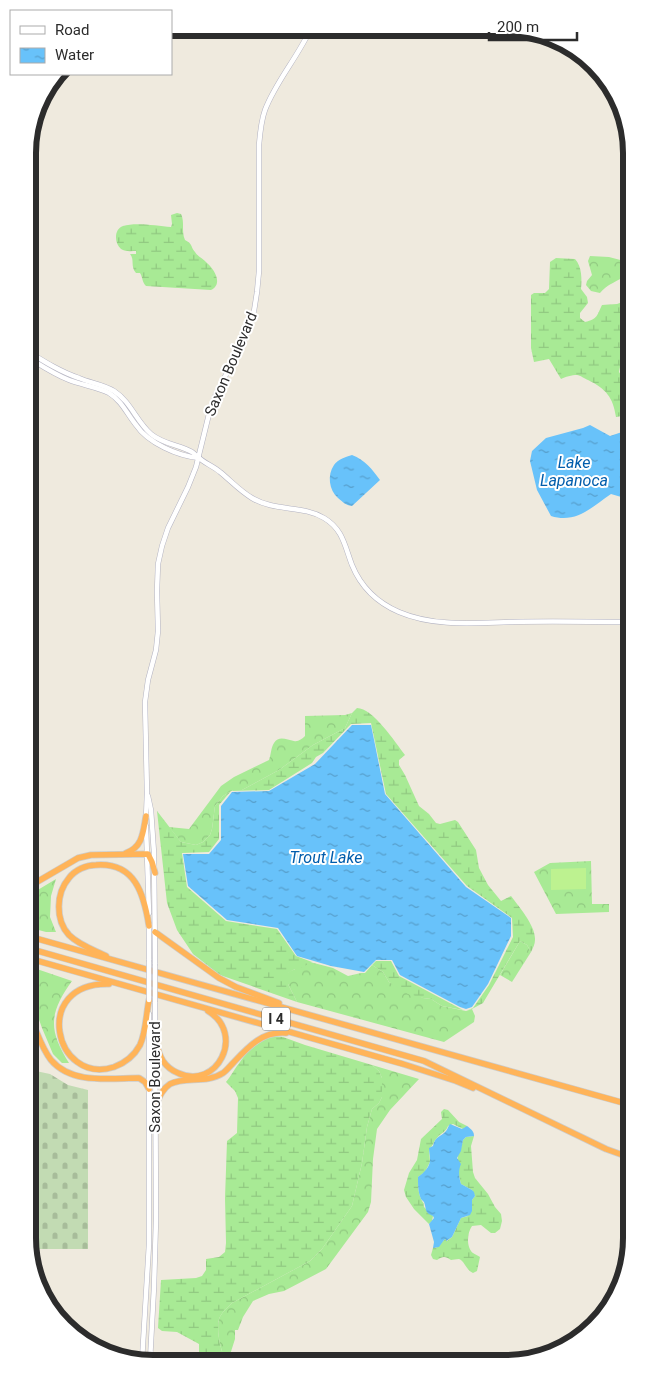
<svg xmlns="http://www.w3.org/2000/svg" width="659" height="1391" font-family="Roboto,sans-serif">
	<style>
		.forest { fill: url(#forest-crowns) }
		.wetland { fill: url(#wetland-marsh) }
		.cemetery { fill: url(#cemetery-stones) }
		.pitch { fill: #bdf290 }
		.water { fill: url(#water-ripples) }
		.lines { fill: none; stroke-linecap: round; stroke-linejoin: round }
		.secondary-casing { stroke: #b2b2c1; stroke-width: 5.5 }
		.highway-casing { stroke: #ccc; stroke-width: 7 }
		.secondary { stroke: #fff; stroke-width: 4.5 }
		.highway { stroke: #ffb459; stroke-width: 5.5 }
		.secondary-bridge-casing { stroke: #b2b2c1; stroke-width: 5.5; stroke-linecap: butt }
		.secondary-bridge { stroke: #fff; stroke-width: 4.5 }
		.labels { text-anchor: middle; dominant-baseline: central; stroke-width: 4; stroke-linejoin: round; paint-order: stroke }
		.shield { fill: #fff; stroke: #6b6b6b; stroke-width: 1 }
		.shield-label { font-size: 14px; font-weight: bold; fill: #2c2c2c }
		.street-label { font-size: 15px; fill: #2c2c2c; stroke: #fff }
		.water-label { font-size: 16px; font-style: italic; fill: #015dac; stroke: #fff }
		.rim { fill: none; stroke: #2c2c2c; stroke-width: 6 }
	</style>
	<defs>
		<pattern id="forest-crowns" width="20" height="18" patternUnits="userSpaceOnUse" patternTransform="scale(1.25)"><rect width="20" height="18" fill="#a8ea95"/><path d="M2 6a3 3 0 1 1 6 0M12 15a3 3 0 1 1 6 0" fill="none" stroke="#91c981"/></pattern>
		<pattern id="wetland-marsh" width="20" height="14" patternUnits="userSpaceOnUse" patternTransform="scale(1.25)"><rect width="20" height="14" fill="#a8ea95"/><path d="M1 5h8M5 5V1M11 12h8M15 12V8" fill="none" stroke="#91c981"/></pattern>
		<pattern id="cemetery-stones" width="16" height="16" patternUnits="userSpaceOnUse" patternTransform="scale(1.25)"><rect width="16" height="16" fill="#c2dbb3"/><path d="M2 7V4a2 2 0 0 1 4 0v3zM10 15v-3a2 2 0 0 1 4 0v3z" fill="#a7bc9a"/></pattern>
		<pattern id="water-ripples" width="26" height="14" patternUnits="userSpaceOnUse" patternTransform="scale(1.25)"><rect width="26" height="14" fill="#68c2fa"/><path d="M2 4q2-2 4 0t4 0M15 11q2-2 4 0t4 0" fill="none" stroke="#569ecb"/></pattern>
	</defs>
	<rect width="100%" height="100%" fill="#efeade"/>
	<g class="forest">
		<path d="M590 256 609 257 628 262V275C619 280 606 285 600 293L591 291 586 285 587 281 592 275 588 261Z"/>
		<path d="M352 713 345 728 313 745 279 770 242 790H233L223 796 215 806 212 829 210 835 203 842 196 845 181 842 169 827 189 829 221 786 234 777 269 760C271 755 271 747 274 743 279 735 287 740 294 741 298 742 302 739 305 736V716L345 715Z"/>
		<path d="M591 861 592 904H609V912L556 914 534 872 550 863Z"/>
		<path d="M56 879 51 896 50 917 56 932H46L31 928V894Z"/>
		<path d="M520 941 527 945 531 952 512 982 500 975Z"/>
		<path d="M310 962 333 968 348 976 361 973H365L372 965 383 972 389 982 423 998 431 999 442 1006 466 1011 472 1009 475 1016 474 1022 444 1042 297 1002 288 984 287 973C295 968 303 967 310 962Z"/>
		<path d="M31 967 72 981C49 1013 48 1030 69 1063H62L53 1054 42 1028 31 997Z"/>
		<path d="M372 1065 419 1079 390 1110 377 1129 373 1159 371 1202 368 1212 326 1269 284 1291 269 1294 253 1301 243 1317 238 1330H235V1339L228 1361H225C221 1349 216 1332 219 1319 221 1313 228 1307 232 1303L310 1261 322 1249 352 1206 362 1163 367 1127 372 1109 379 1103 382 1097V1078L379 1071Z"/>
	</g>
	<g class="wetland">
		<path d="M177 213 181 214C185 222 181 231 185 240 193 244 190 246 195 252 198 257 204 259 207 263 215 270 223 284 211 290L146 286C142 282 143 278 140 273H136C130 266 135 260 130 254H136V251C132 251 125 252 121 249 114 243 114 229 123 226 136 222 157 226 171 227L172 224 171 215Z"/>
		<path d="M556 258 575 259C582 266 582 280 581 289L587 297 588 303 580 313V318L585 322C598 319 597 315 602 305L617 304 628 300V351L621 362 619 372 628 384V415L616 417C613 397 606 389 588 380 585 379 580 375 577 375 572 375 565 377 561 379L549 359 534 362 531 348V295L534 293H545L549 289 550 262Z"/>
		<path d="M357 708C373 708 395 742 405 755L399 760V765L405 775 419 806 429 814 436 823 440 824 455 820 458 822 476 850 479 868 488 885 501 901 511 896C519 907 536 926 535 940 535 944 533 948 531 952L527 945 520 941 483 1003 472 1009 468 1010 473 1008 489 985 513 937 512 918 467 886 386 794 371 723 351 724 323 753 316 757 312 763 269 790 231 791 219 805V839L209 852 182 853 187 887 226 921 277 929 296 956 312 962 299 969H295L288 973V984L297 1002 220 975 193 954 177 930 167 903 157 811 181 842 196 845 203 842 210 835 212 829 215 806 223 796 233 790H242L279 770 313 745 345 728 352 713Z"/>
		<path d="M376 961H391L399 976 463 1010 442 1006 431 999 423 998 408 994 389 982 383 972 372 965Z"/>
		<path d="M271 1036 283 1037 305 1045 372 1065 379 1071 382 1078V1097L379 1103 372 1109 367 1127 362 1163 352 1206 322 1249 310 1261 232 1303C228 1307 221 1313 219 1319 216 1331 221 1350 225 1361H199V1344L177 1332 162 1331 158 1328 161 1280 196 1278 202 1276 206 1270V1259L219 1257 225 1252 226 1243 225 1198 227 1141 237 1133 238 1098 235 1091 226 1082C231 1076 235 1068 240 1062 248 1050 258 1043 271 1036Z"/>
		<path d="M444 1109 448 1110 459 1122 467 1126 463 1129 453 1124 448 1126C446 1132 441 1133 437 1138 433 1142 434 1145 429 1149L430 1162 425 1172 418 1177C418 1185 418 1192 421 1199 425 1207 423 1199 424 1207L433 1216 432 1221 429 1224 414 1209 406 1197 404 1190 409 1173 417 1160 421 1139 442 1119 441 1112Z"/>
		<path d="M474 1136 471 1146 473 1172 475 1178 488 1194 495 1207 501 1214 502 1221 500 1229 495 1233H491L481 1225 472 1226C467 1233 466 1247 473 1253 475 1254 478 1256 480 1257L477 1271 473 1273C466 1270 464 1260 459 1259 456 1259 453 1260 451 1260 445 1256 443 1256 437 1260L433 1259 431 1255 433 1248C439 1248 440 1244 444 1240L446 1239 447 1241 452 1237 461 1218 468 1216 472 1200 475 1196 472 1190 461 1184C459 1178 457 1161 458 1155 460 1150 462 1146 463 1140L466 1137Z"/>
	</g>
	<path class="cemetery" d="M31 1070 50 1074 68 1085 88 1090V1249H32Z"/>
	<path class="pitch" d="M586 868V889L551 890V869Z"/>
	<g class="water">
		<path d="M590 425 610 436 628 430V499L611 494C592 507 576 524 551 516L537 490 530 461 532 451 546 438 583 428Z"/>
		<path d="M352 455C365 460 372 469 380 480L352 506C345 505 343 502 338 498 329 490 327 475 334 465 338 459 346 457 352 455Z"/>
		<path d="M352 725H371L385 794 466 887 511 918V936L488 984 472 1007 466 1009 460 1007 400 975 392 960H376L364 972 331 966 297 956 278 928 227 920 188 886 183 854H209L221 840V806L232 792 269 791 315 764Z"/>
		<path d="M450 1124 462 1129 467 1126C471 1129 474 1131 474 1136L466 1137 463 1140 461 1151 457 1158 461 1164C458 1171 459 1177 461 1184L472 1190 474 1192 475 1196 472 1200V1211L470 1215 461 1218 452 1237 446 1241V1239L444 1240 439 1247 433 1248 434 1242 429 1224 434 1218 433 1216C424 1212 427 1210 424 1202 423 1201 422 1200 421 1199 418 1192 418 1185 418 1177 424 1173 431 1166 430 1158 430 1155 429 1152 429 1148L433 1146C435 1136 441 1137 446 1131 448 1129 448 1126 450 1124Z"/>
	</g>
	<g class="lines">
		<defs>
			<g id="secondary">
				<path d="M29 352C45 362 61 372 79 378 90 383 103 384 114 391 131 402 136 421 151 434 163 444 179 445 192 452 195 454 195 455 198 457 204 463 213 466 220 472 230 480 240 491 252 498 276 512 302 505 324 518 343 529 345 547 352 565 361 587 378 603 399 612 434 627 474 623 512 622 551 621 590 622 629 622"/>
				<path d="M29 358C42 366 54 374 69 380 82 385 97 387 109 393 122 401 127 414 136 425 148 443 178 456 199 458"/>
				<path d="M148 796 151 810 154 853 155 964"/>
				<path d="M146 818 147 793 145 702 148 680 156 650 158 631 157 591 158 564 162 546 168 528 188 487 196 467 209 414 216 394 246 336 254 311 257 292 259 271V145C260 133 261 121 265 110 276 81 298 57 311 28"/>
				<path d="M146 826 149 913"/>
				<path d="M149 924V960"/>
				<path d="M142 1361 149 1244V1014"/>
				<path d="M150 1361 154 1287 156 1220 155 1002"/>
			</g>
			<g id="highway">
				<path d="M126 853C143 847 143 832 146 816"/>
				<path d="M30 886 78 858 91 855 148 854 152 862 155 873"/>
				<path d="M155 932 219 978 236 987 279 1003"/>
				<path d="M31 937 631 1105"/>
				<path d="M31 949 424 1061 606 1149 631 1158"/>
				<path d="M106 956C94 950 79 945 69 935 55 920 56 893 69 878 75 870 86 865 96 865 135 862 144 894 149 926"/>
				<path d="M31 959 403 1064 456 1081 473 1088"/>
				<path d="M109 984C31 982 54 1086 114 1067 125 1063 134 1056 140 1045 146 1032 146 1015 149 1000"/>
				<path d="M31 1019C37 1032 42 1049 51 1060 72 1085 111 1078 139 1078L145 1082 149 1089"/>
				<path d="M155 1039C157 1047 159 1055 163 1061 167 1067 173 1071 178 1073 217 1091 246 1034 208 1011"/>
				<path d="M155 1107C159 1098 162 1089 170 1084 185 1076 206 1084 223 1073 227 1070 230 1066 234 1062 249 1046 263 1031 286 1033"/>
			</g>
		</defs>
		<use href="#secondary" class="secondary-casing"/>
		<use href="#highway" class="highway-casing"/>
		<use href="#secondary" class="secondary"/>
		<use href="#highway" class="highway"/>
		<defs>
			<g id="secondary-bridge">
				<path d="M149 960V1000"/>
				<path d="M155 964V1002"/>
			</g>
		</defs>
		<use href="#secondary-bridge" class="secondary-bridge-casing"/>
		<use href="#secondary-bridge" class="secondary-bridge"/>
	</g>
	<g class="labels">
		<rect class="shield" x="262" y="1007.5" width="28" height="23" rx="4"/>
		<g class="shield-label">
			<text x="276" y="1019">I 4</text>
		</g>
		<g class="street-label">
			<text transform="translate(231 364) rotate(-67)">Saxon Boulevard</text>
			<text transform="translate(155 1077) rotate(-90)">Saxon Boulevard</text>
		</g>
		<g class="water-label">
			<text x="574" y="462">Lake<tspan x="574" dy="18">Lapanoca</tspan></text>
			<text x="326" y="857">Trout Lake</text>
		</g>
	</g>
	<path d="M0 0H659V1391H0ZM153 36H506A117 117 0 0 1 623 153V1238A117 117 0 0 1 506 1355H153A117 117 0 0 1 36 1238V153A117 117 0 0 1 153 36Z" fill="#fff" fill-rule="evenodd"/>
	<path class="rim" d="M153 36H506A117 117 0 0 1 623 153V1238A117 117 0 0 1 506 1355H153A117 117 0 0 1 36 1238V153A117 117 0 0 1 153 36Z"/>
	<rect x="10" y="10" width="162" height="65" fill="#ffffff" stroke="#ababab"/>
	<rect x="20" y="26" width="25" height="8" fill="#ffffff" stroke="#ababab"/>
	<text x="55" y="35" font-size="15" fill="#2c2c2c">Road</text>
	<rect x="20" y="48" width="25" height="15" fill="url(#water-ripples)" stroke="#ababab"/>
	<text x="55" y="60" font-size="15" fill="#2c2c2c">Water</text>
	<path d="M489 32v8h88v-8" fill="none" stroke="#2c2c2c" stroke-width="2.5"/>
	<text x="497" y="32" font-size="15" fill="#2c2c2c" stroke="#ffffff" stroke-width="4" paint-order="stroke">200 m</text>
</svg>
